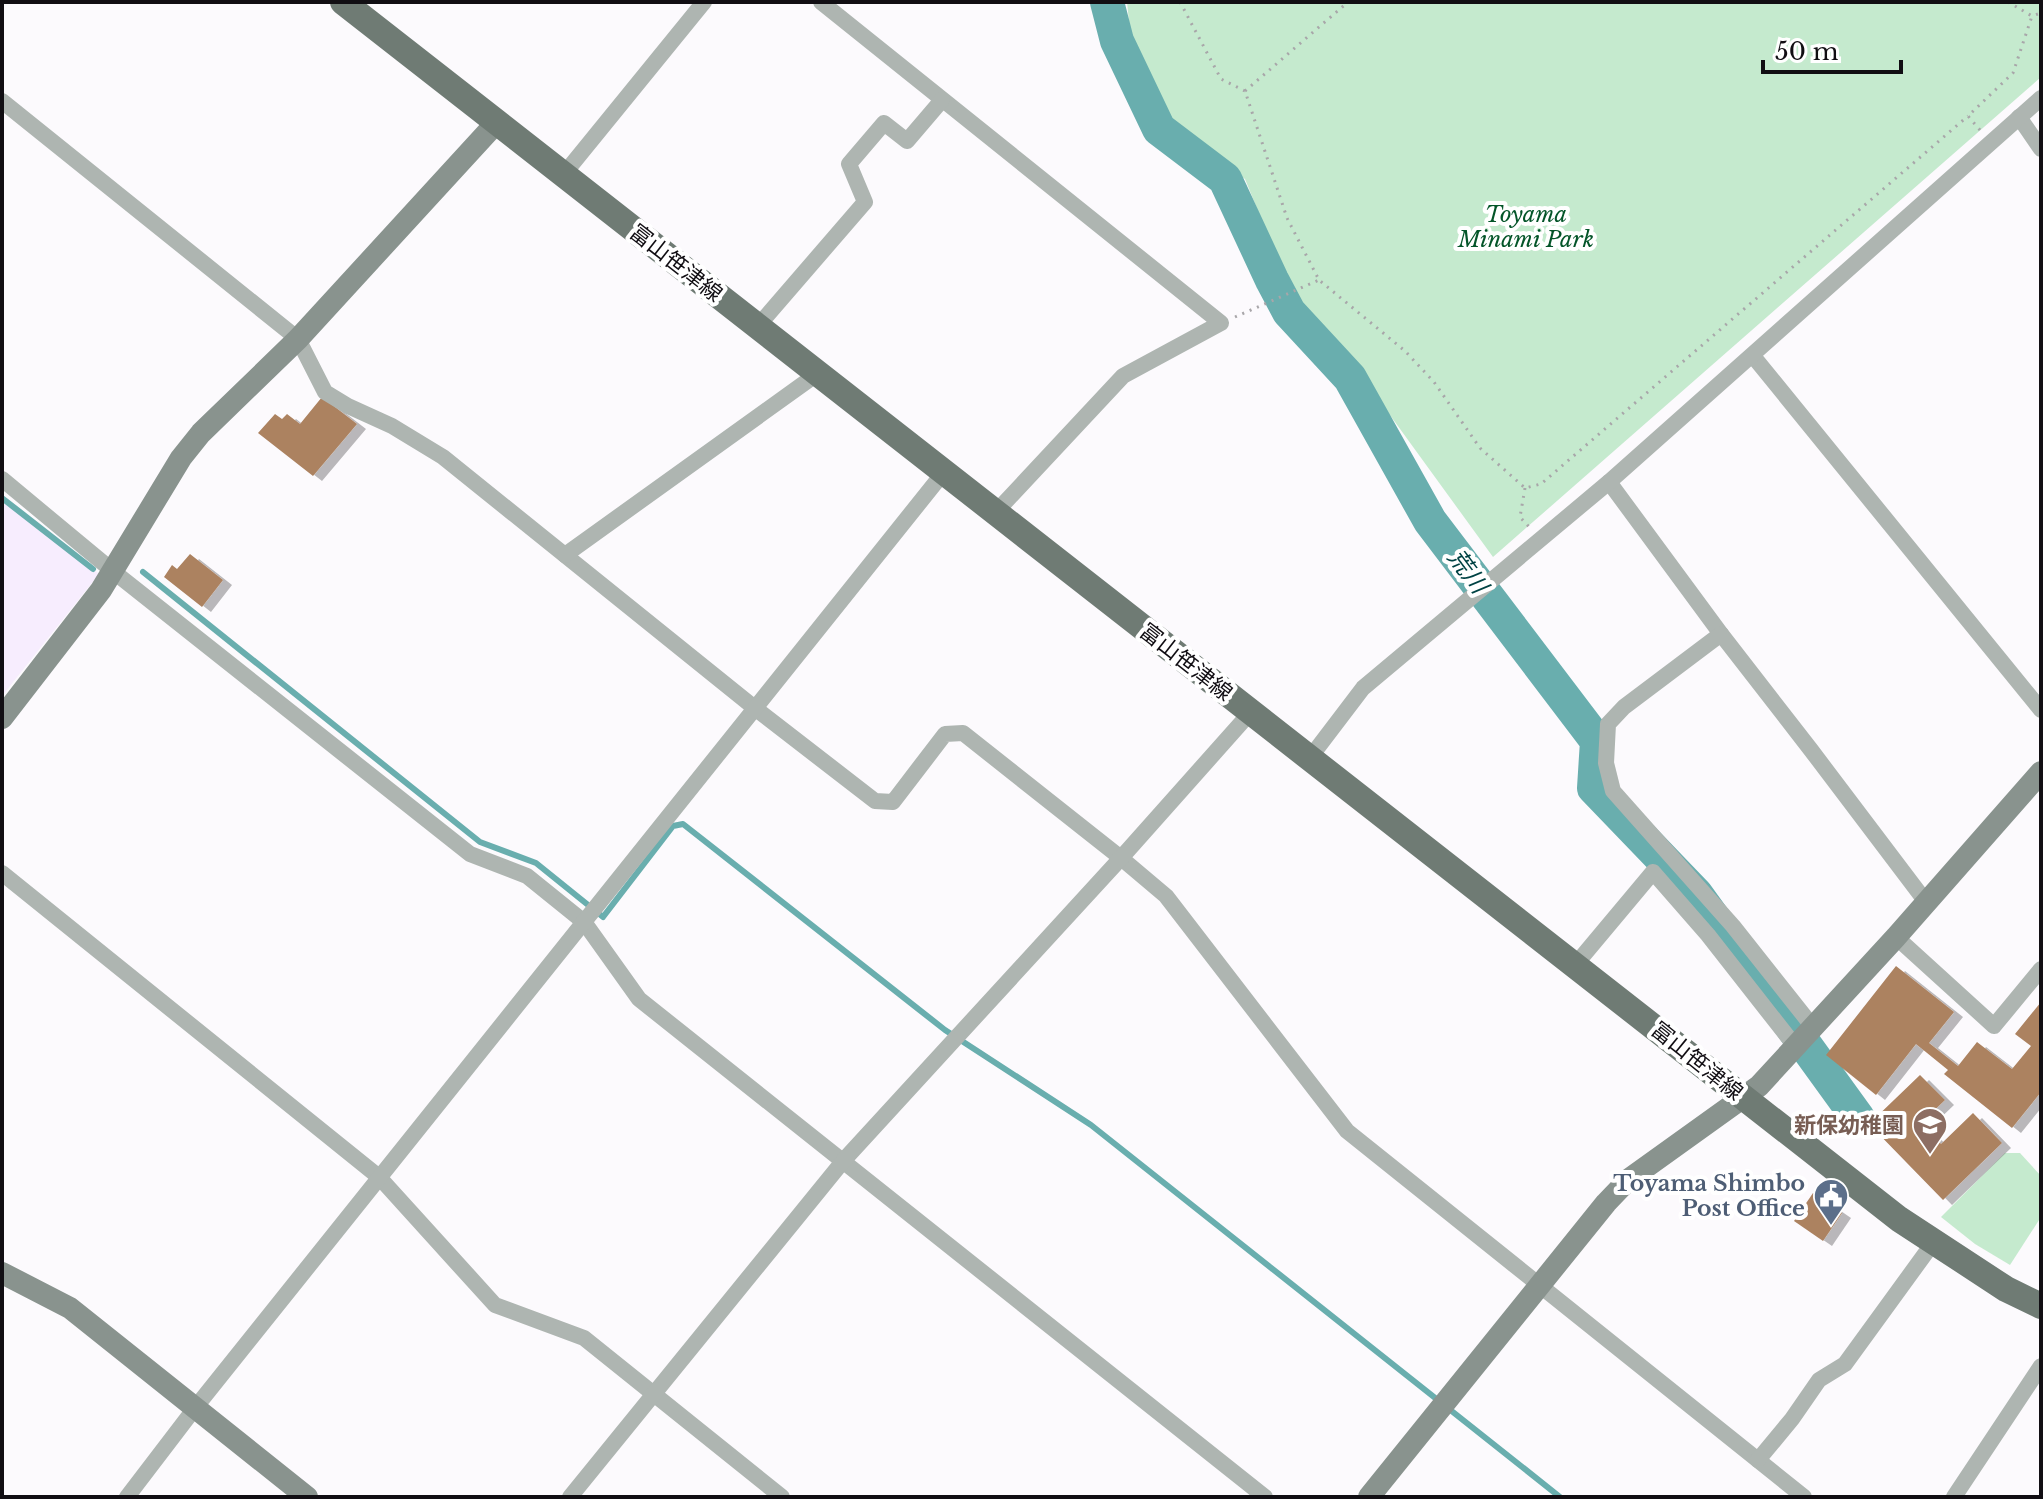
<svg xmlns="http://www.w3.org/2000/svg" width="2043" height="1499" font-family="'Libre Baskerville','Noto Sans JP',serif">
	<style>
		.built { fill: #f7edfe }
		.green { fill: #c5eace }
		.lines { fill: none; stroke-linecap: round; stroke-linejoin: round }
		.stream { stroke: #69aeae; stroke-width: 6 }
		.river { stroke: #69aeae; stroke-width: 34 }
		.building { fill: #ac8260; filter: url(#shadow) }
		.path { stroke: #a8a6a9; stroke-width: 3; stroke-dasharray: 2 6; stroke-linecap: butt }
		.street { stroke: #aeb5b1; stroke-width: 16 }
		.secondary { stroke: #89938e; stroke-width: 22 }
		.primary { stroke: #6f7b74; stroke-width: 26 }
		.labels { text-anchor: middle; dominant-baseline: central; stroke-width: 8; stroke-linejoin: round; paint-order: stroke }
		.park-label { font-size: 22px; font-style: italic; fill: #045529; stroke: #fff }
		.street-label { font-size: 22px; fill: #110e13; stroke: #fff }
		.education-label { font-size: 22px; font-weight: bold; fill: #785e54; stroke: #fff; text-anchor: end }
		.service-label { font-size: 22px; font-weight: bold; fill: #4e5e75; stroke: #fff; text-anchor: end }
		.water-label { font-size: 24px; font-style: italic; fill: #004344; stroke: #fff }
	</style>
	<defs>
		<filter id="shadow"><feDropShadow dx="9" dy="5" stdDeviation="0" flood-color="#0004"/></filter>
	</defs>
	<rect width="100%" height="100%" fill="#fcfafd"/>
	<path class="built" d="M2 495 99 574 2 696Z"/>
	<g class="green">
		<path d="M1127 2H2041V77L1493 557 1379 400 1298 309 1245 179 1173 131 1130 32Z"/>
		<path d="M2005 1153H2020L2041 1176V1217L2010 1265 1975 1244 1941 1217Z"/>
	</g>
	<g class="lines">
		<g class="stream">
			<path d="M2 498 93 569"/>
			<path d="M143 572 480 842 536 863 603 917 673 826 683 824 945 1030 1091 1125 1560 1497"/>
		</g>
		<path class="river" d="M1107 2 1117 41 1159 129 1225 179 1272 280 1289 312 1350 378 1430 521 1597 741 1594 788 1696 894 1858 1118"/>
	</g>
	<g class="building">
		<path d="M322 397 357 424 313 476 258 433 275 414 282 419 287 414 300 424Z"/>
		<path d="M190 554 223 580 202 607 164 577 172 565 177 569Z"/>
		<path d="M1896 966 1954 1012 1929 1043 1958 1066 1977 1042 2012 1069 2031 1046 2015 1034 2041 1002V1092L2012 1128 1944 1074 1948 1070 1916 1044 1876 1095 1826 1055Z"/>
		<path d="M1920 1075 1945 1100 1921 1123 1941 1144 1973 1113 2002 1143 1943 1200 1869 1124Z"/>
		<path d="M1813 1193 1842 1213 1823 1241 1794 1221Z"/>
	</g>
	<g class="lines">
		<g class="path">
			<path d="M1180 2 1221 79 1245 91 1287 218 1319 280 1405 351 1434 382 1480 448 1525 488 1541 484 1968 116"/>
			<path d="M2008 2 2032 16 2041 13"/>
			<path d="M1245 91 1348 2"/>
			<path d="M1980 130 1968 116 2013 73 2032 16"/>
			<path d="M1235 317 1319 280"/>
			<path d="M1525 488 1520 517 1530 528"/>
		</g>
		<g class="street">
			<path d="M821 2 1221 323 1123 376 995 513"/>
			<path d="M2 101 298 339 325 392 348 406 392 426 443 457 756 709 875 801 893 802 945 734 963 733 1121 858 1166 896 1347 1131 1804 1497"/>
			<path d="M2019 117 2041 149"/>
			<path d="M564 174 704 2"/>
			<path d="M757 327 865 202 849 164 884 123 907 141 942 100"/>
			<path d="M1753 356 2041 710"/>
			<path d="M2 479 114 572 470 854 527 876 584 922 639 999 1265 1497"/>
			<path d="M1609 482 1721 634"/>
			<path d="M565 555 817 374"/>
			<path d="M1309 759 1363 688 1609 482 2041 98"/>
			<path d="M2 873 379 1177 495 1305 584 1338 782 1497"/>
			<path d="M1896 937 1994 1026 2041 969"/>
			<path d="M1576 964 1653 872 1708 935 1795 1046"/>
			<path d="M1813 1027 1733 926 1613 791 1606 763 1608 724 1624 707 1721 634 1811 750 1926 902"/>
			<path d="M1758 1460 1792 1419 1819 1380 1845 1364 1933 1243"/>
			<path d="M127 1497 195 1408 944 472"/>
			<path d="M570 1497 844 1160 1121 858 1250 713"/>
			<path d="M1954 1497 2041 1366"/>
		</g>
		<g class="secondary">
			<path d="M2 718 101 590 181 458 201 433 298 339 497 122"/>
			<path d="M2 1273 70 1308 307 1497"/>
			<path d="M1369 1497 1606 1203 1628 1180 1759 1086 1896 937 2041 772"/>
		</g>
		<path class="primary" d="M343 2 1899 1219 2006 1289 2041 1306"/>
	</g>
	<defs>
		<symbol id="school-pin" viewBox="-11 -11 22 30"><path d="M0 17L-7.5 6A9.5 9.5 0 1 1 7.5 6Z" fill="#8d6e63" stroke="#fff"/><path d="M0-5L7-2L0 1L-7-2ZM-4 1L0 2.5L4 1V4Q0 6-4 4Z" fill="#fff"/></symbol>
		<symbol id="civic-pin" viewBox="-11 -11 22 30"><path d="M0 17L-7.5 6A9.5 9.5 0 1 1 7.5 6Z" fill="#5c6f8a" stroke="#fff"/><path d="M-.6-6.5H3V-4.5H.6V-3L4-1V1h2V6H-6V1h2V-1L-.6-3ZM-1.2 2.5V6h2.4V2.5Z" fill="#fff"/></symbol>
	</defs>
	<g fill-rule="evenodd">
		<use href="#school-pin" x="1910" y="1105" width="40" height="54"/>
		<use href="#civic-pin" x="1811" y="1176" width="40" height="54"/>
	</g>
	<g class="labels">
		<g class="park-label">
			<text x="1526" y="214">Toyama<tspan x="1526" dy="25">Minami Park</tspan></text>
		</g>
		<g class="street-label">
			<text transform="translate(676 263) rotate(38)">富山笹津線</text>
			<text transform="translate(1186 662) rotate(38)">富山笹津線</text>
			<text transform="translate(1697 1061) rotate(39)">富山笹津線</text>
		</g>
		<g class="education-label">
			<text x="1904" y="1125">新保幼稚園</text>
		</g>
		<g class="service-label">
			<text x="1805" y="1183">Toyama Shimbo<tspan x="1805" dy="25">Post Office</tspan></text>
		</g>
		<g class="water-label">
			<text transform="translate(1468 571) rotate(53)">荒川</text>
		</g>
	</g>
	<rect width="2043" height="1499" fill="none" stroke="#110e13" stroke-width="8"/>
	<path d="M1763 60v12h138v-12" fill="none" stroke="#110e13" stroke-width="4"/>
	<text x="1775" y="60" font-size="24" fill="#110e13" stroke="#ffffff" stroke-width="6" paint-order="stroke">50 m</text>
</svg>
